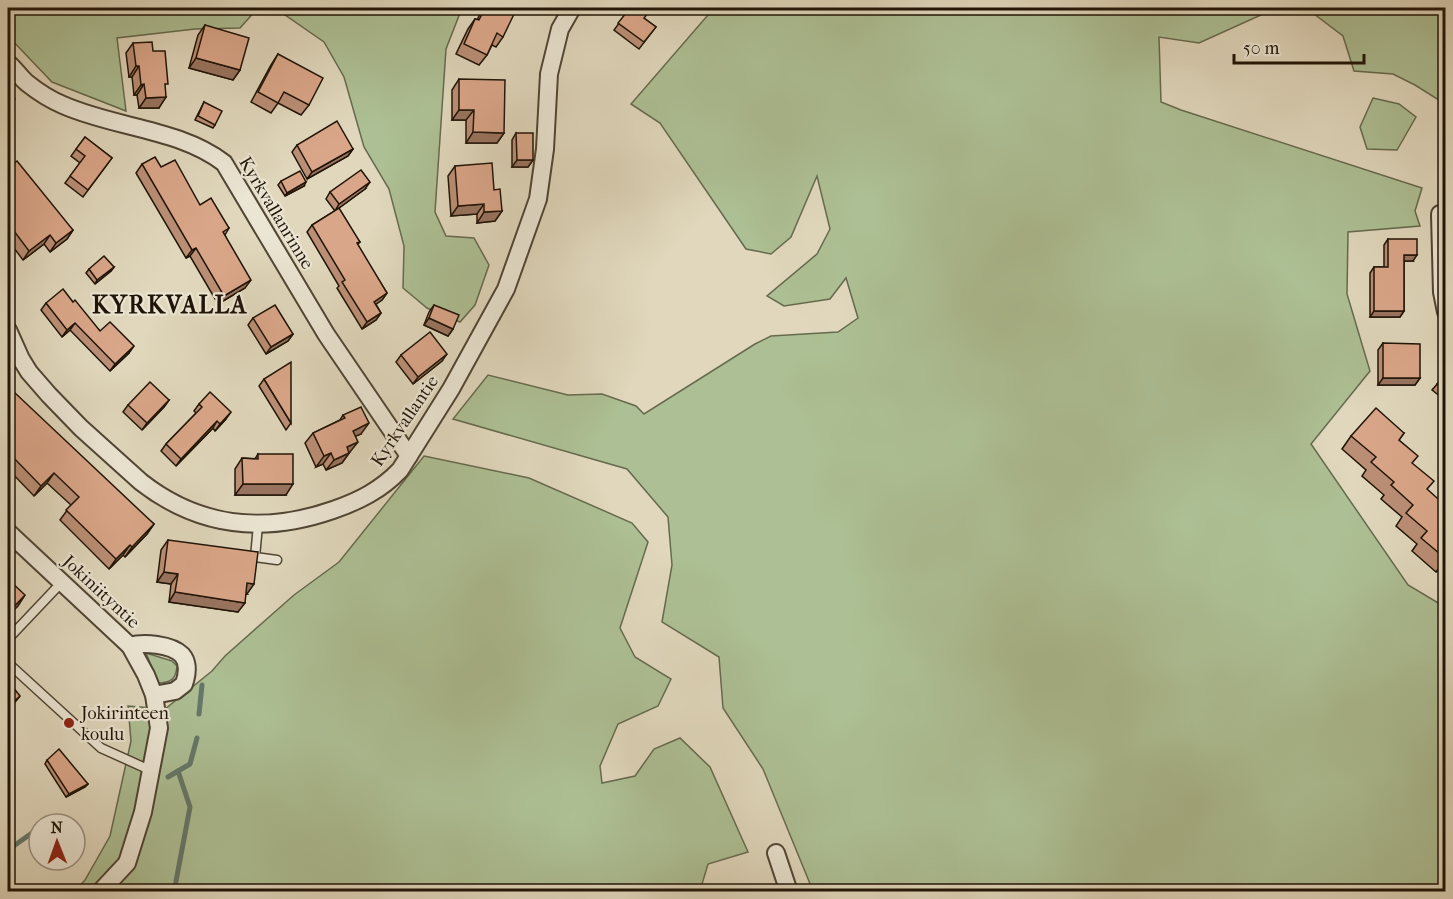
<svg xmlns="http://www.w3.org/2000/svg" width="1453" height="899" font-family="'IM FELL French Canon',serif">
	<style>
		.green { fill: #adbf94; stroke: #666a4e; stroke-width: 1.5 }
		.lines { fill: none; stroke-linecap: round; stroke-linejoin: round }
		.stream { stroke: #66786a; stroke-width: 5 }
		.service-casing { stroke: #504534; stroke-width: 11 }
		.minor-casing { stroke: #504534; stroke-width: 20 }
		.service { stroke: #ebe5d3; stroke-width: 8 }
		.minor { stroke: #ebe5d3; stroke-width: 16 }
		.wall { fill: #bb8f76; stroke: #201407; stroke-width: 1.5 }
		.shaded-wall { fill: #997460; stroke: #201407; stroke-width: 1.5 }
		.building { fill: #daa689; stroke: #201407; stroke-width: 1.5 }
		.poi-dot { fill: #8f2418; stroke: #ebe5d3; stroke-width: 2 }
		.labels { text-anchor: middle; dominant-baseline: central; stroke-width: 4.5; stroke-linejoin: round; paint-order: stroke }
		.street-label { font-size: 18px; fill: #201407; stroke: #ebe5d3 }
		.poi-label { font-size: 18px; fill: #201407; stroke: #ebe5d3; text-anchor: start }
		.district-label { font-size: 24px; font-weight: bold; letter-spacing: 1.5px; fill: #201407; stroke: #ebe5d3 }
	</style>
	<rect width="100%" height="100%" fill="#e0d7bc"/>
	<filter id="stains"><feTurbulence type="fractalNoise" baseFrequency=".00333" numOctaves="4"/><feColorMatrix values="0 0 0 0 .2 0 0 0 0 .09 0 0 0 0 .02 0 0 0 .5 -.17"/></filter>
	<radialGradient id="worn" r=".72"><stop offset=".6" stop-color="#630" stop-opacity="0"/><stop offset="1" stop-color="#630" stop-opacity=".3"/></radialGradient>
	<g class="green">
		<path d="M13 8H258L240 28 195 29 117 38 126 111 52 82 8 36V18Z"/>
		<path d="M269 8H462L446 49 435 212 446 236 474 238 489 265 475 305 460 322 427 308 403 288 404 246 389 189 364 147 344 77 324 42 282 13Z"/>
		<path d="M714 8H1442L1446 24 1445 104 1415 85 1393 74 1354 71 1343 36 1310 11 1263 14 1199 43 1159 37 1161 102 1181 110 1422 188 1415 211 1420 226 1348 232 1347 294 1370 371 1311 444 1408 585 1445 607V891H813L763 769 723 708 719 657 662 622 672 565 668 517 627 469 453 419 488 375 568 395 602 394 636 406 644 414 755 344 771 336 838 332 858 318 846 278 830 299 784 306 767 296 817 254 830 229 817 176 791 237 771 254 746 249 660 123 631 104Z"/>
		<path d="M1373 98 1399 104 1416 117 1397 150 1367 149 1360 127Z"/>
		<path d="M424 456 529 478 632 523 648 542 620 628 635 657 671 679 658 706 618 724 600 766 602 783 635 776 654 749 680 738 710 767 748 852 708 864 702 884 703 891 74 892 85 880 110 836 131 741 128 706 165 709 212 671 225 656 294 595 339 562Z"/>
		<path d="M146 653 172 661 177 666C176 679 171 683 158 683Z"/>
	</g>
	<g class="lines">
		<g class="stream">
			<path d="M199 714 202 685"/>
			<path d="M168 777 178 771"/>
			<path d="M8 850 39 828"/>
			<path d="M174 892 190 807 178 771 190 764 197 738"/>
		</g>
		<defs>
			<g id="service">
				<path d="M258 525 255 557 277 560"/>
				<path d="M8 639 62 582"/>
				<path d="M8 663 101 748 152 771"/>
			</g>
			<g id="minor">
				<path d="M8 63C15 69 20 77 27 83 37 91 51 100 63 105 115 128 180 129 224 163L326 334 409 456"/>
				<path d="M1440 214 1442 292 1446 312"/>
				<path d="M8 330 21 359 29 372 49 395 81 428 141 482C200 528 264 534 333 510 359 501 381 490 400 470L451 389 506 289 538 199 545 149 549 74 560 29 572 8"/>
				<path d="M8 532 130 646 146 675 154 695 159 728 143 812 127 863 100 892"/>
				<path d="M130 646C143 642 171 644 182 655 189 663 187 675 184 684L175 691 154 695"/>
				<path d="M776 853 789 892"/>
			</g>
		</defs>
		<use href="#service" class="service-casing"/>
		<use href="#minor" class="minor-casing"/>
		<use href="#service" class="service"/>
		<use href="#minor" class="minor"/>
	</g>
	<g class="wall">
		<path d="M483 8H510L503 37 496 47 492 45 487 55 479 65 456 54 468 29 475 19 477 20Z"/>
		<path d="M630 8 656 27 639 49 614 30Z"/>
		<path d="M205 25 240 70 233 80 189 68 198 35Z"/>
		<path d="M133 43 165 89 159 108H139L137 95H134L132 77H129L126 53Z"/>
		<path d="M278 54 309 105 301 115 278 103 271 113 251 102 271 65Z"/>
		<path d="M459 79 504 133 497 143H466V120H452V90Z"/>
		<path d="M204 102 215 125 213 128 195 120Z"/>
		<path d="M516 133 533 160 528 167H512V140Z"/>
		<path d="M85 137 112 158 83 197 65 183 80 163 71 156Z"/>
		<path d="M297 145 353 149 348 156 307 179 292 152Z"/>
		<path d="M142 164 161 167 200 205 229 228 225 235 245 288 218 304 190 256 186 258 136 173Z"/>
		<path d="M455 166 494 190 502 211 495 221 477 223V214L451 216 448 176Z"/>
		<path d="M8 168 73 230 67 239 50 252 44 244 23 260 8 240Z"/>
		<path d="M281 181 304 186 285 196 278 185Z"/>
		<path d="M365 189 335 211 360 242 357 245 387 293 382 300 376 304 381 313 376 320 362 329 337 288 339 286 307 232 312 225 335 211 326 199 330 192Z"/>
		<path d="M1388 239 1413 261H1404V311L1400 317H1370V273L1374 267H1384V245Z"/>
		<path d="M114 267 111 271 95 284 86 273 89 269Z"/>
		<path d="M73 302 100 331 129 353 110 371 70 330 62 337 41 310 46 303Z"/>
		<path d="M434 305 453 329 448 336 424 325 429 312Z"/>
		<path d="M253 318 293 334 288 341 266 354 248 325Z"/>
		<path d="M1383 343 1420 378 1415 385H1378V350Z"/>
		<path d="M401 355 442 361 413 384 396 362Z"/>
		<path d="M1446 374V401L1432 390Z"/>
		<path d="M264 379 291 423 286 430 259 386Z"/>
		<path d="M8 399 154 524 147 534 125 557 123 555 109 569 60 520 71 505 47 483 34 496 8 469Z"/>
		<path d="M169 400 164 407 142 430 123 412 128 405Z"/>
		<path d="M199 404 226 419 215 431 213 428 176 466 161 451 166 444 196 413 194 411Z"/>
		<path d="M343 415 361 434 355 436 350 452 342 463 326 470 323 464 316 467 305 443 313 433 340 420Z"/>
		<path d="M1404 433 1399 440 1427 490 1446 507 1441 513 1446 517V562L1436 572 1412 551 1417 544 1396 526 1402 517 1381 499 1384 495 1362 476 1366 470 1342 449 1351 436Z"/>
		<path d="M258 454 286 495H235V469L242 458 255 459Z"/>
		<path d="M168 540 247 594H246L238 612 169 602 171 584 157 582 161 550Z"/>
		<path d="M47 760 88 784 85 787 66 797 45 764Z"/>
	</g>
	<g class="shaded-wall">
		<path d="M196 58 240 70 233 80 189 68Z"/>
		<path d="M136 66H139L132 77H129Z"/>
		<path d="M144 84 137 95H134L141 85Z"/>
		<path d="M166 97 159 108H139L146 98Z"/>
		<path d="M459 110H474L466 120H452Z"/>
		<path d="M473 132 504 133 497 143H466Z"/>
		<path d="M353 149 348 156 307 179 312 172Z"/>
		<path d="M517 160H533L528 167H512Z"/>
		<path d="M306 182 304 186 285 196 287 193Z"/>
		<path d="M370 182 365 189 335 211 339 204Z"/>
		<path d="M484 204 477 214 451 216 458 206Z"/>
		<path d="M502 211 495 221 477 223 484 212Z"/>
		<path d="M73 230 67 239 50 252 56 243Z"/>
		<path d="M50 235 44 244 23 260 29 251Z"/>
		<path d="M196 248 190 256 186 258 192 250Z"/>
		<path d="M1404 255H1417L1413 261H1399Z"/>
		<path d="M114 267 111 271 95 284 97 280Z"/>
		<path d="M251 280 245 288 218 304 224 296Z"/>
		<path d="M387 293 382 300 369 309 374 302Z"/>
		<path d="M1374 311H1404L1400 317H1370Z"/>
		<path d="M381 313 376 320 362 329 367 322Z"/>
		<path d="M429 318 453 329 448 336 424 325Z"/>
		<path d="M75 323 70 330 62 337 67 330Z"/>
		<path d="M293 334 288 341 266 354 271 347Z"/>
		<path d="M134 346 129 353 110 371 115 364Z"/>
		<path d="M447 354 442 361 413 384 418 377Z"/>
		<path d="M1383 378H1420L1415 385H1378Z"/>
		<path d="M169 400 164 407 142 430 147 423Z"/>
		<path d="M231 412 226 419 215 431 220 424Z"/>
		<path d="M217 421 213 428 176 466 181 459Z"/>
		<path d="M369 423 361 434 345 441 353 431Z"/>
		<path d="M358 442 350 452 340 457 347 447Z"/>
		<path d="M331 453 323 464 316 467 324 456Z"/>
		<path d="M349 453 342 463 326 470 334 460Z"/>
		<path d="M54 473 47 483 34 496 41 486Z"/>
		<path d="M243 484H293L286 495H235Z"/>
		<path d="M154 524 147 534 125 557 132 547Z"/>
		<path d="M130 545 123 555 109 569 116 559Z"/>
		<path d="M1446 559V562L1436 572Z"/>
		<path d="M164 572 178 574 171 584 157 582Z"/>
		<path d="M247 583 254 584 247 594 240 593Z"/>
		<path d="M175 592 245 603 238 612 169 602Z"/>
		<path d="M25 595 18 606 8 616V613Z"/>
		<path d="M20 696 8 711V707Z"/>
		<path d="M88 784 85 787 66 797 69 794Z"/>
	</g>
	<g class="building">
		<path d="M485 8H510L516 10 503 37 497 33 487 55 464 44 475 19 479 20Z"/>
		<path d="M630 8H652L644 18 656 27 644 42 618 23Z"/>
		<path d="M205 25 249 38 240 70 196 58Z"/>
		<path d="M152 42 153 51H165L168 84H165L166 97 146 98 144 84 141 85 139 66H136L133 43Z"/>
		<path d="M278 54 323 78 309 105 284 92 278 103 258 92Z"/>
		<path d="M459 79 505 80 504 133 473 132 474 110H459Z"/>
		<path d="M8 96 15 99 8 116Z"/>
		<path d="M204 102 222 111 215 125 198 116Z"/>
		<path d="M337 121 353 149 312 172 297 145Z"/>
		<path d="M516 133H533V160H517Z"/>
		<path d="M85 137 112 158 88 190 70 176 85 156 76 149Z"/>
		<path d="M155 157 161 167 175 160 200 205 211 198 229 228 223 232 251 280 224 296 196 248 192 250 142 164Z"/>
		<path d="M17 161 73 230 56 243 50 235 29 251 8 223V168Z"/>
		<path d="M492 163 494 190 500 189 502 211 484 212V204L458 206 455 166Z"/>
		<path d="M361 170 370 182 339 204 330 192Z"/>
		<path d="M300 171 306 182 287 193 281 181Z"/>
		<path d="M339 208 360 242 357 243 387 293 374 302 381 313 367 322 342 282 345 280 312 225Z"/>
		<path d="M1388 239H1417V255H1404V311H1374V267H1388Z"/>
		<path d="M104 256 114 267 97 280 89 269Z"/>
		<path d="M63 289 73 302 75 300 100 331 110 322 134 346 115 364 75 323 67 330 46 303Z"/>
		<path d="M275 305 293 334 271 347 253 318Z"/>
		<path d="M434 305 459 315 453 329 429 318Z"/>
		<path d="M430 332 447 354 418 377 401 355Z"/>
		<path d="M1383 343 1420 344V378H1383Z"/>
		<path d="M291 362V423L264 379Z"/>
		<path d="M1446 374V391L1437 384Z"/>
		<path d="M150 382 169 400 147 423 128 405Z"/>
		<path d="M14 392 154 524 132 547 130 545 116 559 66 510 79 497 54 473 41 486 8 452V399Z"/>
		<path d="M210 392 231 412 220 424 217 421 181 459 166 444 202 407 199 404Z"/>
		<path d="M361 407 369 423 353 431 358 442 347 447 349 453 334 460 331 453 324 456 313 433 345 418 343 415Z"/>
		<path d="M1376 408 1404 433 1399 440 1418 456 1412 463 1434 481 1427 489 1446 506 1440 512 1446 517V559L1421 538 1427 531 1406 513 1413 505 1391 485 1394 482 1371 462 1376 457 1351 436Z"/>
		<path d="M258 454H293V484H243L242 458 258 459Z"/>
		<path d="M168 540 258 552 254 584 247 583 245 603 175 592 178 574 164 572Z"/>
		<path d="M8 579 25 595 8 613Z"/>
		<path d="M8 681 20 696 8 707Z"/>
		<path d="M59 749 88 784 69 794 47 760Z"/>
	</g>
	<circle class="poi-dot" cx="69" cy="723" r="6"/>
	<g class="labels">
		<g class="street-label">
			<text transform="translate(276 213) rotate(59)">Kyrkvallanrinne</text>
			<text transform="translate(405 421) rotate(-56)">Kyrkvallantie</text>
			<text transform="translate(101 592) rotate(43)">Jokiniityntie</text>
		</g>
		<g class="poi-label">
			<text x="81" y="713">Jokirinteen<tspan x="81" dy="21">koulu</tspan></text>
		</g>
		<g class="district-label">
			<text x="170" y="305">KYRKVALLA</text>
		</g>
	</g>
	<rect width="1453" height="899" fill="none" stroke="#e0d7bc" stroke-width="30"/>
	<rect x="9" y="9" width="1435" height="881" fill="none" stroke="#201407" stroke-width="3"/>
	<rect x="15" y="15" width="1423" height="869" fill="none" stroke="#201407" stroke-width="1.5"/>
	<g transform="translate(57 842) rotate(359)"><circle r="28" fill="#ebe5d3" stroke="#9a9181" stroke-width="1.5"/>
	<path d="M0-4.5L10 22L0 15L-10 22Z" fill="#8f2418"/>
	<text y="-9" font-size="16" font-weight="bold" text-anchor="middle" fill="#201407">N</text>
	</g>
	<path d="M1234 54v9h130v-9" fill="none" stroke="#201407" stroke-width="3"/>
	<text x="1243" y="54" font-size="18" fill="#201407" stroke="#ebe5d3" stroke-width="4.5" paint-order="stroke">50 m</text>
	<rect width="100%" height="100%" filter="url(#stains)"/>
	<rect width="100%" height="100%" fill="url(#worn)"/>
</svg>
